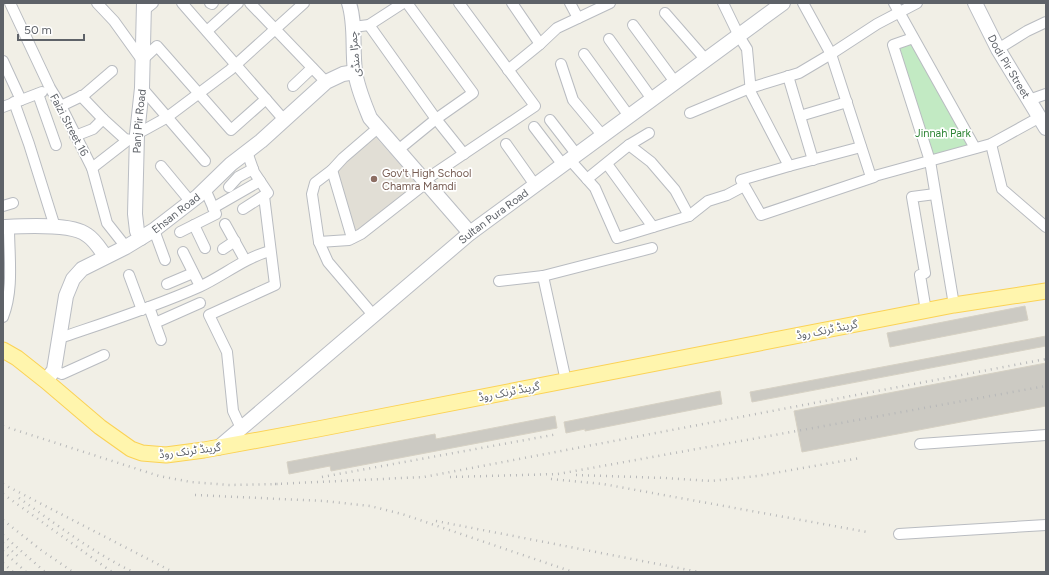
<svg xmlns="http://www.w3.org/2000/svg" width="1049" height="575" font-family="Figtree,'Noto Sans Arabic',sans-serif">
	<style>
		.education { fill: #e1ded5 }
		.green { fill: #c2eac3 }
		.building { fill: #cccac3; stroke: #d6d1c4 }
		.lines { fill: none; stroke-linecap: round; stroke-linejoin: round }
		.street-casing { stroke: #b9bcc1; stroke-width: 12 }
		.secondary-casing { stroke: #babdc3; stroke-width: 16 }
		.primary-casing { stroke: #fbd255; stroke-width: 17 }
		.street { stroke: #fff; stroke-width: 10 }
		.secondary { stroke: #fff; stroke-width: 14 }
		.primary { stroke: #fff5ad; stroke-width: 15 }
		.rail { stroke: #b7b8b9; stroke-width: 2.5; stroke-dasharray: 1 5; stroke-linecap: butt }
		.education-dot { fill: #8d6e63; stroke: #fff; stroke-width: 1.5 }
		.labels { text-anchor: middle; dominant-baseline: central; stroke-width: 3.5; stroke-linejoin: round; paint-order: stroke }
		.street-label { font-size: 11px; fill: #5e6268; stroke: #fff }
		.park-label { font-size: 11px; fill: #2f8536; stroke: #fff }
		.education-label { font-size: 11px; fill: #785e54; stroke: #fff; text-anchor: start }
	</style>
	<rect width="100%" height="100%" fill="#f1efe6"/>
	<path class="education" d="M372 133 421 188 352 238 332 170Z"/>
	<path class="green" d="M913 38 975 148 930 161 893 45Z"/>
	<g class="building">
		<path d="M1025 306 1028 320 890 347 887 333Z"/>
		<path d="M1046 336V346L752 402 750 392Z"/>
		<path d="M1046 363V406L802 452 794 411Z"/>
		<path d="M720 391 722 404 585 431V429L566 433 564 422Z"/>
		<path d="M555 416 557 428 331 471 330 466 289 474 287 462 435 434 436 439Z"/>
	</g>
	<g class="lines">
		<defs>
			<g id="street">
				<path d="M10 3 50 88 61 106 92 168 107 223 126 247"/>
				<path d="M97 3 114 21 142 60 157 46 231 130 266 99"/>
				<path d="M182 3 285 121"/>
				<path d="M210 3 212 4 213 3"/>
				<path d="M250 3 326 82"/>
				<path d="M512 3 540 44"/>
				<path d="M570 3 578 18"/>
				<path d="M723 3 739 36 747 49 751 93 789 166 861 147"/>
				<path d="M803 3 831 54 871 177 991 144 1040 117"/>
				<path d="M894 3 975 148"/>
				<path d="M143 11 153 3"/>
				<path d="M665 13 706 60"/>
				<path d="M369 25 436 119 464 154"/>
				<path d="M633 25 675 82"/>
				<path d="M353 27 369 25 403 3"/>
				<path d="M207 31 238 3"/>
				<path d="M913 38 893 45 930 161 954 305"/>
				<path d="M609 39 652 99"/>
				<path d="M998 49 1027 31 1046 22"/>
				<path d="M584 54 629 116"/>
				<path d="M3 61 21 100"/>
				<path d="M561 64 573 100 603 136"/>
				<path d="M508 70 540 44 557 28 610 3"/>
				<path d="M788 76 813 160"/>
				<path d="M293 86 312 68"/>
				<path d="M142 88 205 161"/>
				<path d="M38 94 56 145"/>
				<path d="M81 96 103 119"/>
				<path d="M1029 100 1046 94"/>
				<path d="M14 102 29 144 55 227"/>
				<path d="M61 106 84 95 112 71"/>
				<path d="M3 107 42 92"/>
				<path d="M690 113 750 88 799 73 831 54 877 24 917 3"/>
				<path d="M800 116 847 102"/>
				<path d="M550 120 577 155"/>
				<path d="M534 127 563 165"/>
				<path d="M137 134 166 118 230 70 304 3"/>
				<path d="M75 136 93 129 103 119 125 139 137 141"/>
				<path d="M506 144 535 185"/>
				<path d="M991 144 1002 189 1046 227"/>
				<path d="M629 145 651 162 675 190 689 216"/>
				<path d="M398 150 436 119 473 93 407 3"/>
				<path d="M570 160 595 188 617 238 689 216 708 201 727 195 744 186"/>
				<path d="M607 164 653 227"/>
				<path d="M161 166 190 201"/>
				<path d="M789 166 741 180 761 215 874 177"/>
				<path d="M92 168 128 140"/>
				<path d="M332 170 352 238"/>
				<path d="M587 179 629 145 649 133"/>
				<path d="M425 180 535 106 459 3"/>
				<path d="M229 187 238 177 253 169"/>
				<path d="M3 206 13 203"/>
				<path d="M213 208 260 181"/>
				<path d="M243 209 268 193 254 172 247 152"/>
				<path d="M225 224 245 260"/>
				<path d="M194 225 205 248"/>
				<path d="M154 230 165 260"/>
				<path d="M180 232 216 214 205 189"/>
				<path d="M319 242 349 240 361 234 426 183"/>
				<path d="M223 249 235 241"/>
				<path d="M183 252 200 286"/>
				<path d="M129 275 142 310"/>
				<path d="M543 276 566 381"/>
				<path d="M499 281 543 276 652 248"/>
				<path d="M167 284 193 273"/>
				<path d="M149 307 161 340"/>
				<path d="M926 311 920 275 925 273 912 197 935 194"/>
				<path d="M374 316 328 262 319 242 312 194 315 183 332 170 343 158 379 127"/>
				<path d="M3 317C14 289 9 257 9 227"/>
				<path d="M155 323 200 303"/>
				<path d="M60 338C107 322 154 307 199 287 223 276 244 258 270 251"/>
				<path d="M54 370 62 374 104 355"/>
				<path d="M241 428 233 411 227 352 209 315 275 285 264 196"/>
				<path d="M920 444 1046 435"/>
				<path d="M899 534 1046 525"/>
			</g>
			<g id="secondary">
				<path d="M349 3C356 25 352 49 355 71 357 87 364 103 370 118L470 233"/>
				<path id="s1" d="M975 3 998 49 1046 128"/>
				<path d="M3 227C23 226 72 223 87 235 95 240 100 249 105 256"/>
				<path id="s2" d="M141 238 137 231 135 214 137 134 142 88 144 3"/>
				<path id="s3" d="M46 381 54 370 66 296 73 279 82 269 126 247 154 230 198 196 231 164 261 141 326 82 343 74 355 72"/>
				<path id="s4" d="M218 448 470 233 783 3"/>
			</g>
			<path id="primary" d="M3 350 17 358 46 381 100 427 131 449 142 453 166 455 204 450 318 429 954 305 1046 291"/>
		</defs>
		<use href="#street" class="street-casing"/>
		<use href="#secondary" class="secondary-casing"/>
		<use href="#primary" class="primary-casing"/>
		<use href="#street" class="street"/>
		<use href="#secondary" class="secondary"/>
		<use href="#primary" class="primary"/>
		<g class="rail">
			<path d="M3 426 159 476 191 482 229 485 280 484"/>
			<path d="M576 475 665 478 711 481 757 476 860 458"/>
			<path d="M322 477 558 434"/>
			<path d="M450 477 558 474 1046 386"/>
			<path d="M551 479 603 484 867 532"/>
			<path d="M3 484 173 572"/>
			<path d="M275 484 424 477 1046 359"/>
			<path d="M3 494 112 572"/>
			<path d="M195 495 324 501 370 506 402 514 573 572"/>
			<path d="M19 498C56 524 92 552 133 572"/>
			<path d="M3 520 41 550 73 572"/>
			<path d="M436 521 699 572"/>
			<path d="M3 535 45 572"/>
			<path d="M3 543 20 558"/>
			<path d="M3 551 26 572"/>
			<path d="M3 563 13 572"/>
		</g>
	</g>
	<circle class="education-dot" cx="374" cy="179" r="4"/>
	<g class="labels">
		<g class="street-label">
			<text transform="translate(355 54) rotate(-95)">چمڑا منڈی</text>
			<text stroke="none"><textPath href="#s1" startOffset="72">Dodi Pir Street</textPath></text>
			<text stroke="none"><textPath href="#s2" startOffset="118">Panj Pir Road</textPath></text>
			<text transform="translate(69 125) rotate(62)">Faizi Street 16</text>
			<text stroke="none"><textPath href="#s3" startOffset="230">Ehsan Road</textPath></text>
			<text stroke="none"><textPath href="#s4" startOffset="360">Sultan Pura Road</textPath></text>
			<text transform="translate(827 330) rotate(-11)">گرینڈ ٹرنک روڈ</text>
			<text transform="translate(509 392) rotate(-11)">گرینڈ ٹرنک روڈ</text>
			<text transform="translate(190 451) rotate(-7)">گرینڈ ٹرنک روڈ</text>
		</g>
		<g class="park-label">
			<text x="943" y="133">Jinnah Park</text>
		</g>
		<g class="education-label">
			<text x="382" y="173">Gov't High School<tspan x="382" dy="13">Chamra Mamdi</tspan></text>
		</g>
	</g>
	<rect width="1049" height="575" fill="none" stroke="#5e6268" stroke-width="8"/>
	<path d="M18 34v6h66v-6" fill="none" stroke="#5e6268" stroke-width="2"/>
	<text x="24" y="34" font-size="12" fill="#5e6268" stroke="#ffffff" stroke-width="3" paint-order="stroke">50 m</text>
</svg>
